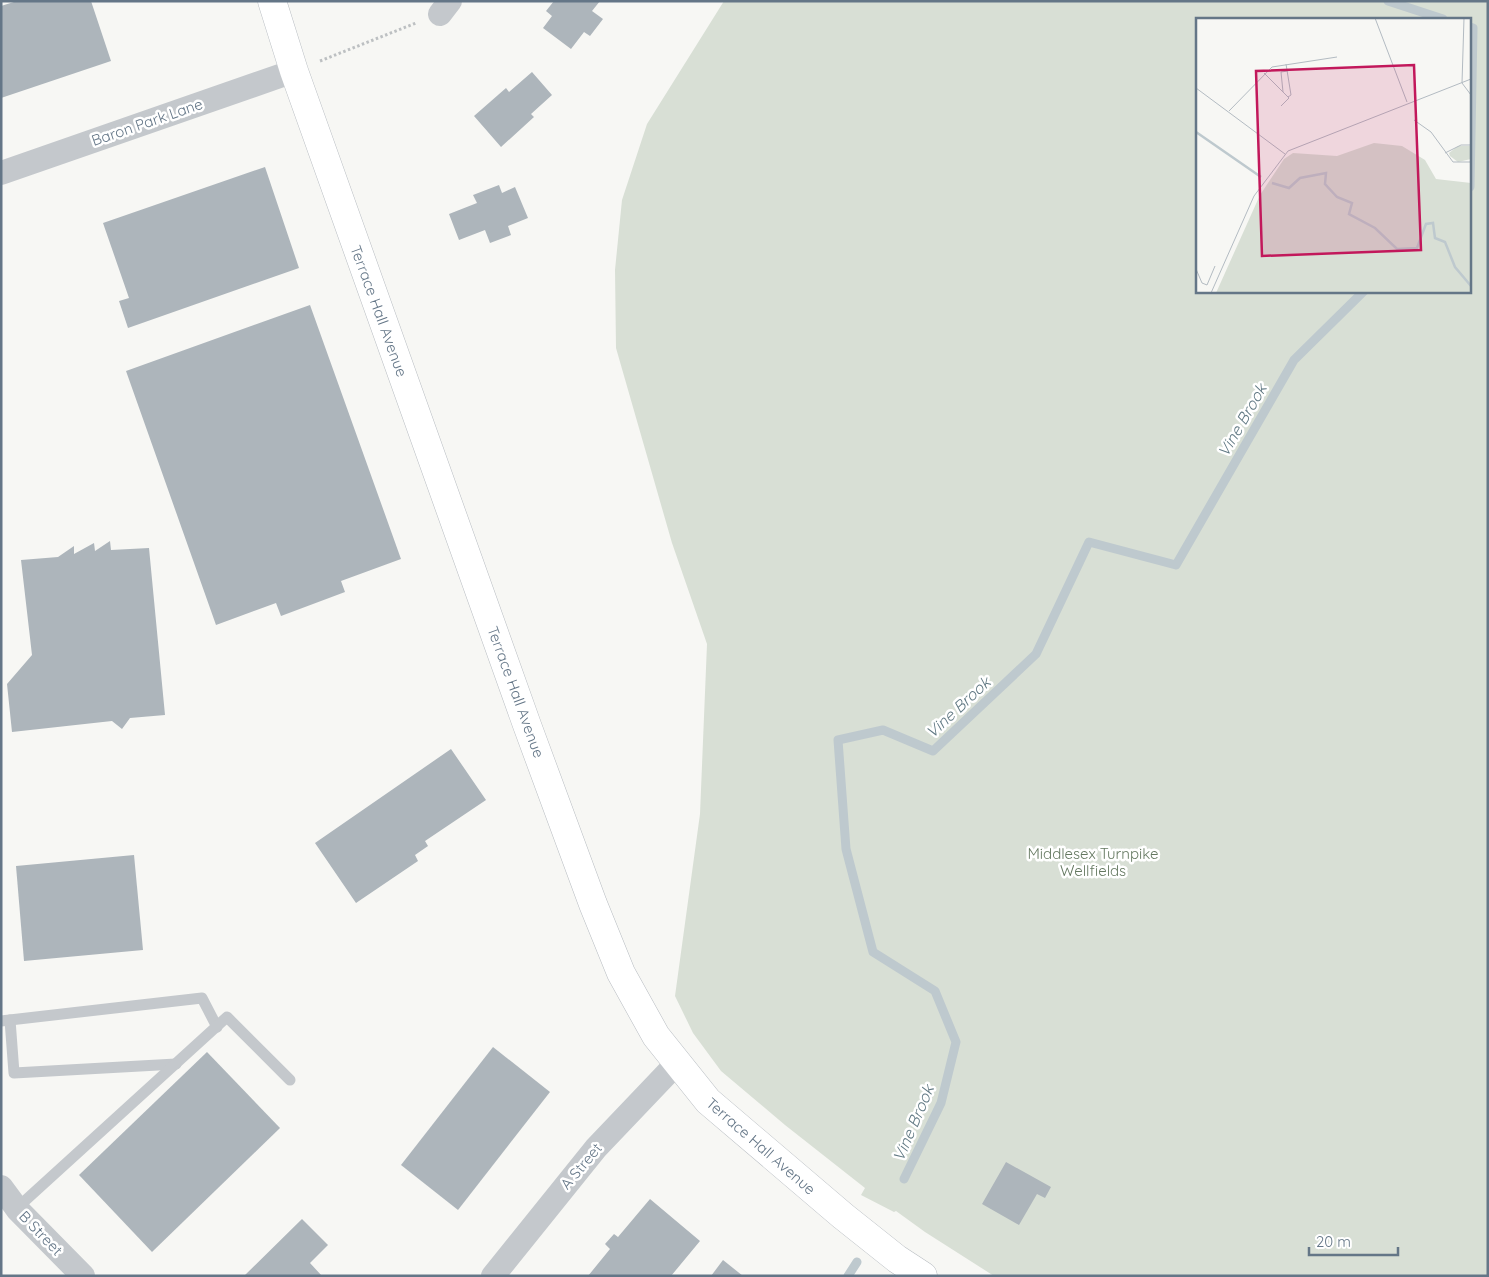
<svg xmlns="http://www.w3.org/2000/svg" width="1489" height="1277" font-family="Quicksand,sans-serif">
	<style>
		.green { fill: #d8dfd5; fill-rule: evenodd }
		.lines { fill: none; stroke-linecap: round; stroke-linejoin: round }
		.stream { stroke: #bec9ce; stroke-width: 9 }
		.building { fill: #adb5bb }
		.secondary-casing { stroke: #b8bdc2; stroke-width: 29 }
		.path { stroke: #bdc0c2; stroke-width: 3; stroke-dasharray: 2.5 2.5; stroke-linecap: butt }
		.lane { stroke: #c4c8cc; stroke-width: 11 }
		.street { stroke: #c4c8cc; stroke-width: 24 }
		.secondary { stroke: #fff; stroke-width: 28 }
		.labels { text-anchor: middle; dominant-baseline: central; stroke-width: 5; stroke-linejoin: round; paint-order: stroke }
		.street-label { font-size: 15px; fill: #647687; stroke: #fff }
		.park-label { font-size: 15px; fill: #647860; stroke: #fff }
		.water-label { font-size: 16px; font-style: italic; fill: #607883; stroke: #fff }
		.inset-river { fill: none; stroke: #bec9ce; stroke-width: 2.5 }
		.inset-road { fill: none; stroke: #b3bbc2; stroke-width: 1 }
		.view { fill: #c2185b; fill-opacity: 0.15; stroke: #c2185b; stroke-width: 2.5 }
		.inset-edge { fill: none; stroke: #647687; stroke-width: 2.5 }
	</style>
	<rect width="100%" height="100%" fill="#f7f7f4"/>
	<path class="green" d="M724 1H1488V1276H994L925 1232 896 1211 894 1212 861 1195 865 1188 785 1125 721 1071 693 1033 675 996 700 814 707 644 672 543 616 348 615 270 622 200 647 124ZM1198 19H1470V291H1198Z"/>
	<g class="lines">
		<g class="stream">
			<path d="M1388 1 1443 19"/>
			<path d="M1470 27 1473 28 1470 187"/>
			<path d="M904 1179 941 1103 956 1042 935 991 873 952 846 849 838 740 883 730 933 751 1036 654 1089 542 1176 565 1294 360 1364 291"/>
			<path d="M848 1276 857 1262"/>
		</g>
	</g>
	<g class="building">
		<path d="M17 1H91L111 61 1 98V6Z"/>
		<path d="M554 1H600L592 11 603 19 590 36 584 32 571 49 543 28 552 16 546 11Z"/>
		<path d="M532 72 552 95 531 114 534 117 501 147 474 116 506 88 509 92Z"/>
		<path d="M265 167 299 268 128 328 119 301 129 298 103 223Z"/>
		<path d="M499 185 502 193 515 187 528 218 508 226 511 235 490 243 485 230 459 240 449 214 477 203 473 195Z"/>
		<path d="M310 305 401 559 341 581 345 592 281 616 276 603 216 625 126 371Z"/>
		<path d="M110 541 111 550 149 548 165 715 130 718 122 729 112 721 12 732 7 684 32 655 21 560 58 557 74 546V554L94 543 95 551Z"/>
		<path d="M451 749 486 800 425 841 428 846 415 855 418 861 356 903 315 843Z"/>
		<path d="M134 855 143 950 24 961 16 866Z"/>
		<path d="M493 1047 550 1092 458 1210 401 1165Z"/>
		<path d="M207 1052 280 1128 152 1252 79 1175Z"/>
		<path d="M1006 1162 1051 1187 1045 1198 1037 1194 1019 1225 982 1204Z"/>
		<path d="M650 1199 700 1241 671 1276H588L610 1249 605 1244 614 1234 618 1237Z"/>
		<path d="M302 1219 328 1245 310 1263 322 1276H244Z"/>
		<path d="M723 1260 743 1276H711Z"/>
	</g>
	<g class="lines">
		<defs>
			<path id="secondary" d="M272 1 294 71 527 725 593 904 621 973 656 1036 708 1101 843 1216 897 1259 923 1276"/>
		</defs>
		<use href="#secondary" class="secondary-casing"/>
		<path class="path" d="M320 61 416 23"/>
		<g class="lane">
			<path d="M10 1020 14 1073 176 1064"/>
			<path d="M1 1021 202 998 217 1027"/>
			<path d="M17 1208 227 1017 290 1080"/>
		</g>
		<g class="street">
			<path d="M440 14 450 1"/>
			<path d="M1 173 294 71"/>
			<path d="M1 1187 18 1210 83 1276"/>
			<path d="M493 1276 596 1148 677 1063"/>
		</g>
		<use href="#secondary" class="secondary"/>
	</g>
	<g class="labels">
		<g class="street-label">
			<text transform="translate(147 122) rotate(-19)">Baron Park Lane</text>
			<text transform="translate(379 311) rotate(70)">Terrace Hall Avenue</text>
			<text transform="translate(516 692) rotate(70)">Terrace Hall Avenue</text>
			<text transform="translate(761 1146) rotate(41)">Terrace Hall Avenue</text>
			<text transform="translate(581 1166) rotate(-50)">A Street</text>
			<text transform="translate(41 1233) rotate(46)">B Street</text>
		</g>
		<g class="park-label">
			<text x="1093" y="853">Middlesex Turnpike<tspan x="1093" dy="17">Wellfields</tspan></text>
		</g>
		<g class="water-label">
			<text transform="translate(1242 420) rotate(-60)">Vine Brook</text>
			<text transform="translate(958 707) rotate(-43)">Vine Brook</text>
			<text transform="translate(913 1123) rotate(-67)">Vine Brook</text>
		</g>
	</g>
	<g transform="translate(1196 18)">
		<rect width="275" height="275" fill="#f7f7f4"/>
		<path d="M178 125 206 128 229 142 240 161 275 165V275H20L64 177 88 141 97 135 141 138ZM262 128H275V141L262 144 254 138 253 135Z" fill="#d8dfd5"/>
		<path class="inset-river" d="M0 114 65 159M76 165 93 170 104 160 130 155 129 166 141 179 156 185 153 196 179 210 201 231 221 230 230 206 237 205 239 220 249 224 259 249 275 268"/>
		<path class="inset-road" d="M179 0 211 84M268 0 266 65 275 77M90 46 95 77 92 79M68 55 93 80 85 88M0 70 89 136M87 74 85 54 92 53M33 93 76 49 141 39M218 102 235 114 257 144H275M249 135 265 127H275M0 251 6 265 11 267 19 248M15 275 58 178 92 133 275 61"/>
		<path class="view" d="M218 47 225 232 66 238 60 53Z"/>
		<rect width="275" height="275" class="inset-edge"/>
	</g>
	<rect width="1489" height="1277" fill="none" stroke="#647687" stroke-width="5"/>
	<path d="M1309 1247v8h89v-8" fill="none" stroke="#647687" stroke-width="2.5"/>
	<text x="1316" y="1247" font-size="15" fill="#647687" stroke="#ffffff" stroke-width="4" paint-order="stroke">20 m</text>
</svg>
